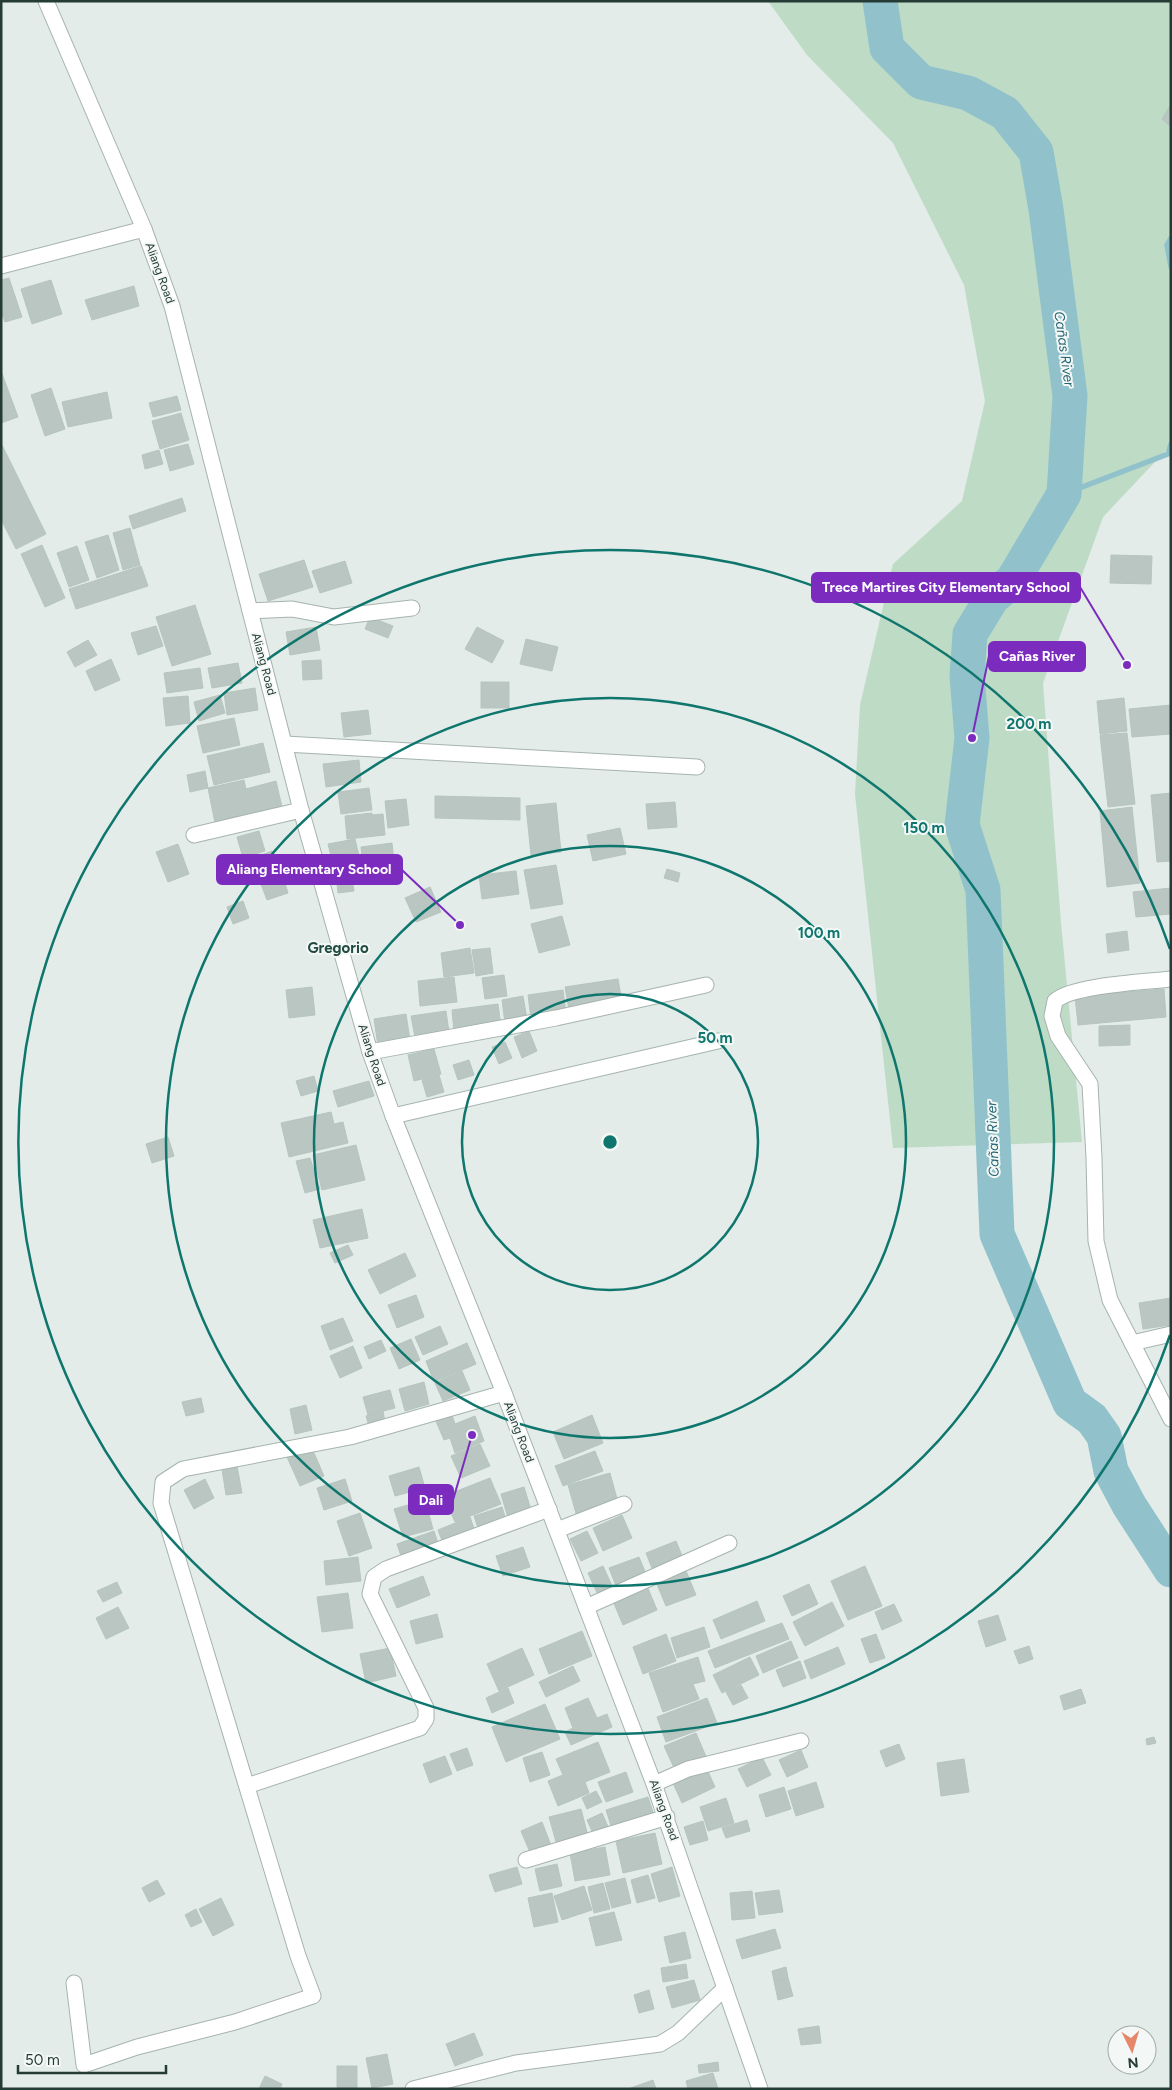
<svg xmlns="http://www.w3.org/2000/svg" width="1172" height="2090" font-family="Figtree,sans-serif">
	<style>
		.green { fill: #bedbc6 }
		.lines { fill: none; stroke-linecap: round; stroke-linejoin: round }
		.stream { stroke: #91c2cb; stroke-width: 5.5 }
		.river { stroke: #91c2cb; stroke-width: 35 }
		.building { fill: #b9c6c1; stroke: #b6c5bf }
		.minor-casing { stroke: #a6b3af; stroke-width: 17 }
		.tertiary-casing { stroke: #a6b3af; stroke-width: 17 }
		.minor { stroke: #fff; stroke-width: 15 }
		.tertiary { stroke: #fff; stroke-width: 15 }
		.ring { fill: none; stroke: #0f766e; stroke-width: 2.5 }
		.labels { text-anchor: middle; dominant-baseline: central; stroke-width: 4; stroke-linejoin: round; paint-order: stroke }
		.street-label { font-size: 12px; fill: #253b35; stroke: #f3f8f6 }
		.water-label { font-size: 14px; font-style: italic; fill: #246472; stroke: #f3f8f6 }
		.quarter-label { font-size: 15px; font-weight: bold; fill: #224c42; stroke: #f3f8f6 }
		.centre { fill: #0f766e; stroke: #f3f8f6; stroke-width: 2.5 }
		.ring-label { font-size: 15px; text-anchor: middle; font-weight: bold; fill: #0f766e; stroke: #f3f8f6; stroke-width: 4; stroke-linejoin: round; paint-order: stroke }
		.leader { fill: none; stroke: #7b2cbf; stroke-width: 2 }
		.callout-dot { fill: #7b2cbf; stroke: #f3f8f6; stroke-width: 2 }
		.callout { fill: #7b2cbf; stroke: #7b2cbf; stroke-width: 2 }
		.callout-label { font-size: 14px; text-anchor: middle; font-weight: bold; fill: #fff }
	</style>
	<rect width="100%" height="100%" fill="#e3ece8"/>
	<path class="green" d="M768 1H1171V445L1103 517 1043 683 1061 923 1082 1142 893 1148 855 794 860 705 893 564 962 501 985 401 964 285 893 143 807 55Z"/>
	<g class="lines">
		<g class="stream">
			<path d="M1171 238 1167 245 1171 267"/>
			<path d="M1064 494 1168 454 1171 444"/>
		</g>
		<path class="river" d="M880 1 887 48 921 82 968 93 1005 113 1036 152 1046 209 1070 396 1064 494 1013 580 992 598 970 634 967 676 972 738 962 825 983 890 997 1234 1070 1403 1092 1419 1104 1436 1111 1471 1129 1505 1171 1570"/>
	</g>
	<g class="building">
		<path d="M1171 104V124L1169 125 1162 119Z"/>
		<path d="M9 278 22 317 5 322 1 311V280Z"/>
		<path d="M51 280 62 314 32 324 21 289Z"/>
		<path d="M134 286 139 306 92 320 85 300Z"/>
		<path d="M1 371 18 417 1 423Z"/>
		<path d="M51 388 65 429 45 436 31 395Z"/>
		<path d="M107 392 112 418 68 427 62 402Z"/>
		<path d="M177 396 181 410 153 417 149 403Z"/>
		<path d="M181 413 189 440 160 449 152 421Z"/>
		<path d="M1 443 46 534 16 549 1 519Z"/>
		<path d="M188 444 194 464 170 471 164 450Z"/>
		<path d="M159 450 163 464 145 469 142 455Z"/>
		<path d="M182 498 186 511 133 529 129 516Z"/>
		<path d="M130 528 140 565 123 570 113 533Z"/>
		<path d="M108 535 119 570 97 578 85 542Z"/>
		<path d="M42 545 65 598 45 607 21 554Z"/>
		<path d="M77 546 89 580 69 587 57 553Z"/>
		<path d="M1111 555 1152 556 1151 584 1110 583Z"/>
		<path d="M304 560 313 587 268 601 259 574Z"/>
		<path d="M345 561 352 583 320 593 312 571Z"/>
		<path d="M141 566 148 586 76 609 69 589Z"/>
		<path d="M195 605 211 654 172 666 156 617Z"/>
		<path d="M370 617 393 626 388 638 365 629Z"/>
		<path d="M156 626 163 646 138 655 131 633Z"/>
		<path d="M316 627 320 650 290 655 286 632Z"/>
		<path d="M477 627 504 641 492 663 465 649Z"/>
		<path d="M526 639 558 647 552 671 520 664Z"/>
		<path d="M88 640 97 655 75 667 67 652Z"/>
		<path d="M111 659 120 680 95 691 86 671Z"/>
		<path d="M321 660 322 679 303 680 302 661Z"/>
		<path d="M238 663 242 683 212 688 208 668Z"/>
		<path d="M200 668 203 688 167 693 164 673Z"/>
		<rect x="481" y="682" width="28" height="26"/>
		<path d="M255 688 258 710 227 715 224 693Z"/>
		<path d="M220 695 225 713 199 721 194 702Z"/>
		<path d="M188 696 190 723 166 726 163 698Z"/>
		<path d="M1124 698 1127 731 1100 734 1097 701Z"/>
		<path d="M1171 705V734L1132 737 1129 709Z"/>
		<path d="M368 710 371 734 344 737 341 713Z"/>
		<path d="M234 718 240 745 203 753 197 726Z"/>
		<path d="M1127 733 1135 804 1108 807 1100 735Z"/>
		<path d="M263 743 270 772 214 785 207 756Z"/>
		<path d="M359 760 361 782 326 787 323 764Z"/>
		<path d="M205 771 208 788 190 792 187 775Z"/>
		<path d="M244 780 246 789 276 781 282 807 215 823 208 788Z"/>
		<path d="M369 788 372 810 341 814 338 792Z"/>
		<path d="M1171 793V861L1157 862 1151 795Z"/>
		<path d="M435 796 520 798V820L435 818Z"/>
		<path d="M406 799 409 825 388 828 385 801Z"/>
		<path d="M675 802 677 827 648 829 646 804Z"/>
		<path d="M556 803 561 852 531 855 526 806Z"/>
		<path d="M1132 807 1140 883 1107 887 1100 811Z"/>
		<path d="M372 813V815L383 814 385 835 347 839 345 816Z"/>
		<path d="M620 828 626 854 593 861 587 835Z"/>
		<path d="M259 831 265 851 243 858 237 837Z"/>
		<path d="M355 839 358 852 331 856 328 844Z"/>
		<path d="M392 843 394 862 363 866 361 847Z"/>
		<path d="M178 844 189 874 168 882 156 852Z"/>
		<path d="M272 851 279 871 254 880 246 861Z"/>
		<path d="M358 851 361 867 334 871 331 856Z"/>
		<path d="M556 865 563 904 531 909 524 870Z"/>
		<path d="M667 869 680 873 678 882 664 878Z"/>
		<path d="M516 871 519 894 482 899 479 875Z"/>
		<path d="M351 873 354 891 338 893 336 875Z"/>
		<path d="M283 877 288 893 267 900 261 884Z"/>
		<path d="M430 887 441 912 416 922 405 898Z"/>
		<path d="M1171 888V914L1136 917 1133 892Z"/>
		<path d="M243 901 249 918 233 924 227 907Z"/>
		<path d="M562 916 570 945 539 953 531 924Z"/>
		<path d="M1127 931 1129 950 1108 953 1106 934Z"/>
		<path d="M470 948 474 973 444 977 441 953Z"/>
		<path d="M490 948 493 973 476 976 472 950Z"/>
		<path d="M504 975 507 996 485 999 482 978Z"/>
		<path d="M454 977 457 1002 420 1006 418 981Z"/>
		<path d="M618 979 622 1002 569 1010 565 987Z"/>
		<path d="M312 987 315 1015 289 1018 286 990Z"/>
		<path d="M1164 989 1166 1017 1078 1025 1075 996Z"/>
		<path d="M563 990 566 1013 531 1019 528 995Z"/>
		<path d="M523 996 527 1019 505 1023 502 1000Z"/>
		<path d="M498 1004 501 1027 454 1032 452 1010Z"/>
		<path d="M446 1011 449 1032 415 1037 411 1016Z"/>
		<path d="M406 1014 410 1040 378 1046 374 1019Z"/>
		<path d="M1130 1025V1045L1099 1046V1026Z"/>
		<path d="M529 1031 537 1051 522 1058 514 1037Z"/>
		<path d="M505 1042 512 1058 499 1064 492 1047Z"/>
		<path d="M434 1049 441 1074 414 1081 408 1055Z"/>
		<path d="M469 1060 474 1075 458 1080 453 1065Z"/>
		<path d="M439 1075 444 1092 427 1097 422 1080Z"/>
		<path d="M314 1076 318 1091 301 1096 296 1081Z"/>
		<path d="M369 1081 374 1096 338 1107 333 1091Z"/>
		<path d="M331 1112 334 1124 343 1122 348 1143 289 1157 281 1123Z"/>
		<path d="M168 1137 174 1156 152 1163 146 1144Z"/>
		<path d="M356 1145 365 1180 322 1190 313 1155Z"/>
		<path d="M310 1158 320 1189 305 1193 296 1161Z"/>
		<path d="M362 1209 368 1238 320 1248 313 1220Z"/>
		<path d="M348 1245 353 1255 335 1263 330 1253Z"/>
		<path d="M405 1253 416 1276 380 1294 368 1270Z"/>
		<path d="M416 1295 424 1317 397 1328 388 1305Z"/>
		<path d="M1171 1298V1325L1143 1329 1139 1303Z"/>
		<path d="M343 1318 353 1341 330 1350 321 1326Z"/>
		<path d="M440 1326 448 1344 423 1355 415 1337Z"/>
		<path d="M411 1339 420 1360 399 1369 390 1348Z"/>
		<path d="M381 1340 386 1351 369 1359 364 1347Z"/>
		<path d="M467 1343 476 1364 434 1382 426 1361Z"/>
		<path d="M353 1346 362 1368 340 1378 330 1356Z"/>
		<path d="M462 1371 470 1390 443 1401 435 1383Z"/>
		<path d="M424 1382 429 1404 405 1411 399 1389Z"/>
		<path d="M390 1390 395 1408 368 1415 363 1397Z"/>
		<path d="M201 1398 204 1412 186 1416 182 1402Z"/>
		<path d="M306 1405 312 1430 295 1434 290 1409Z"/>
		<path d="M383 1411 385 1422 369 1426 366 1416Z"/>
		<path d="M451 1412 455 1424 475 1416 484 1441 455 1453 450 1438 444 1440 435 1419Z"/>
		<path d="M592 1415 603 1443 564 1459 553 1432Z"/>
		<path d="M480 1444 490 1466 461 1478 451 1456Z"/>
		<path d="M311 1446 324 1476 300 1486 287 1457Z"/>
		<path d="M595 1451 603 1471 563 1486 555 1466Z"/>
		<path d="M237 1466 242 1493 226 1495 222 1469Z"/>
		<path d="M419 1467 425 1488 395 1496 389 1476Z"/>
		<path d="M610 1473 619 1506 577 1517 568 1485Z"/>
		<path d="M490 1478 501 1504 455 1522 444 1496Z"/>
		<path d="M205 1479 214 1498 194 1509 184 1490Z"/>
		<path d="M345 1479 352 1501 324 1510 317 1488Z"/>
		<path d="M524 1487 532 1513 509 1521 501 1494Z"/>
		<path d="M425 1500 433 1529 403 1537 394 1509Z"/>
		<path d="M502 1507 507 1523 479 1531 474 1516Z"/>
		<path d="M360 1513 372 1548 349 1556 337 1521Z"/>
		<path d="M622 1515 632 1538 603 1551 593 1528Z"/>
		<path d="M470 1517 476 1534 444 1546 438 1530Z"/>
		<path d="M434 1531 440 1549 403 1562 397 1544Z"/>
		<path d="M587 1531 598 1553 581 1561 570 1539Z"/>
		<path d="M676 1541 683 1558 653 1571 646 1553Z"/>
		<path d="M523 1547 530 1567 503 1576 496 1556Z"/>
		<path d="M358 1557 361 1581 326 1585 324 1561Z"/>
		<path d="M639 1557 648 1579 618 1591 609 1568Z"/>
		<path d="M603 1566 614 1590 599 1597 588 1573Z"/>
		<path d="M865 1566 882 1606 848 1620 831 1581Z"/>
		<path d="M686 1571 696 1595 666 1606 656 1582Z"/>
		<path d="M423 1576 430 1595 397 1608 389 1589Z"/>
		<path d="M117 1582 122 1593 103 1602 97 1591Z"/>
		<path d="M809 1584 818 1604 792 1616 783 1596Z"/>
		<path d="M647 1586 657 1610 623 1625 613 1601Z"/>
		<path d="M348 1593 353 1628 322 1632 317 1597Z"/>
		<path d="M757 1601 765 1621 721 1639 713 1620Z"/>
		<path d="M832 1602 844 1626 805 1646 793 1622Z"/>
		<path d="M894 1604 902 1621 882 1630 875 1612Z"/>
		<path d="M118 1607 129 1628 106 1639 96 1618Z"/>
		<path d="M437 1614 443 1637 416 1644 410 1621Z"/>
		<path d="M998 1615 1006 1640 986 1647 978 1621Z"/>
		<path d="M782 1623 789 1639 715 1668 708 1651Z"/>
		<path d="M704 1627 710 1647 677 1658 671 1638Z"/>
		<path d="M582 1631 592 1656 549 1674 539 1649Z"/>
		<path d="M666 1634 676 1661 643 1674 633 1647Z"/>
		<path d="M876 1634 885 1658 870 1663 861 1639Z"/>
		<path d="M791 1641 798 1658 763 1673 756 1656Z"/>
		<path d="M1029 1646 1033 1659 1019 1664 1014 1651Z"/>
		<path d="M838 1647 845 1664 811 1679 804 1661Z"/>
		<path d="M390 1648 396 1676 366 1683 360 1654Z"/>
		<path d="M522 1648 534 1675 499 1691 487 1664Z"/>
		<path d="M698 1657 705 1681 693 1684 699 1699 663 1712 649 1673Z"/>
		<path d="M750 1657 759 1675 722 1693 713 1675Z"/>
		<path d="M800 1661 806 1678 783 1687 776 1670Z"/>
		<path d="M573 1666 580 1681 546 1697 539 1682Z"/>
		<path d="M741 1685 748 1698 733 1705 726 1692Z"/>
		<path d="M508 1688 514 1703 492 1713 486 1698Z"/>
		<path d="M1081 1689 1086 1703 1064 1710 1060 1696Z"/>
		<path d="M588 1698 597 1718 607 1714 612 1727 571 1745 565 1732 573 1728 565 1708Z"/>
		<path d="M707 1698 717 1723 666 1742 657 1717Z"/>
		<path d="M545 1704 560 1739 506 1762 492 1727Z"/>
		<path d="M696 1733 707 1759 676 1772 664 1746Z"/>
		<path d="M1154 1737 1156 1743 1147 1745 1146 1739Z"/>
		<path d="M598 1742 610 1772 585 1782 589 1793 558 1806 548 1781 563 1775 556 1759Z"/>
		<path d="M899 1744 905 1759 886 1767 880 1751Z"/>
		<path d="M467 1748 473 1765 457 1771 450 1754Z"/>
		<path d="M801 1750 808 1767 787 1777 779 1760Z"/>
		<path d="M542 1752 550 1775 530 1782 523 1758Z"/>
		<path d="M445 1756 452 1774 430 1783 423 1764Z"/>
		<path d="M762 1757 771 1775 747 1787 738 1769Z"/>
		<path d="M964 1759 969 1792 941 1796 937 1763Z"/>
		<path d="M706 1767 715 1787 682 1803 673 1783Z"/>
		<path d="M626 1772 633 1792 606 1802 598 1782Z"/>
		<path d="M816 1782 824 1807 796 1816 788 1791Z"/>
		<path d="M784 1787 791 1809 766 1817 759 1795Z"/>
		<path d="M596 1791 602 1802 587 1809 582 1798Z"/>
		<path d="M648 1797 655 1818 613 1832 606 1810Z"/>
		<path d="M726 1798 734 1823 708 1831 700 1807Z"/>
		<path d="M581 1809 589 1840 558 1849 549 1817Z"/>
		<path d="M602 1813 610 1831 595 1838 587 1820Z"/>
		<path d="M747 1820 750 1831 726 1838 722 1828Z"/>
		<path d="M703 1821 708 1840 690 1845 684 1827Z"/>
		<path d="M542 1822 552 1848 532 1857 521 1831Z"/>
		<path d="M655 1833 662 1864 623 1873 616 1841Z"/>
		<path d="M605 1847 610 1875 575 1881 570 1853Z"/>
		<path d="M557 1864 562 1886 540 1891 535 1869Z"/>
		<path d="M517 1867 522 1884 495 1892 489 1875Z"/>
		<path d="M672 1867 680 1896 659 1902 651 1874Z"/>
		<path d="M648 1875 655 1898 637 1903 631 1880Z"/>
		<path d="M625 1878 631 1903 612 1908 605 1883Z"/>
		<path d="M157 1880 165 1894 149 1902 142 1888Z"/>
		<path d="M603 1883 610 1909 594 1913 588 1887Z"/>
		<path d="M584 1886 592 1910 562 1920 554 1896Z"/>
		<path d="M779 1890 783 1912 759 1915 755 1893Z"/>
		<path d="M752 1891 755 1918 732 1920 730 1893Z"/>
		<path d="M552 1893 558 1922 534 1927 528 1898Z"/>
		<path d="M221 1898 234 1925 213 1936 199 1909Z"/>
		<path d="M196 1909 202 1922 191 1927 185 1915Z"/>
		<path d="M614 1912 622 1940 596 1946 589 1918Z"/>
		<path d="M775 1929 781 1948 742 1959 736 1940Z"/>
		<path d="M685 1932 691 1958 670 1963 664 1937Z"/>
		<path d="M686 1964 688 1978 663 1982 661 1968Z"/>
		<path d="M786 1967 788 1978 774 1981 772 1971Z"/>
		<path d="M788 1978 793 1996 778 2000 774 1981Z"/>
		<path d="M694 1980 700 2000 672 2008 666 1987Z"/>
		<path d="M649 1990 654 2009 639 2013 634 1995Z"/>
		<path d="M819 2026 821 2043 801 2045 798 2029Z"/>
		<path d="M474 2033 483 2055 455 2066 446 2044Z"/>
		<path d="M387 2054 393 2084 372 2088 366 2058Z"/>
		<path d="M718 2062 719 2071 699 2073 698 2065Z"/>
		<rect x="337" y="2066" width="20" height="23"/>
		<path d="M713 2073 718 2089H688L686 2081Z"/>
		<path d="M265 2076 282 2084 280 2089H259Z"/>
		<path d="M653 2080 656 2089H628Z"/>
	</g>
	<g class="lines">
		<defs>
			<g id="minor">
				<path d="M1 266 144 229"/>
				<path d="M250 611 292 609 334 617 412 608"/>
				<path d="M285 744 697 767"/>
				<path d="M194 835 301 810"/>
				<path d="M1171 979C1145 982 1072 985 1055 1001L1052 1016 1058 1036 1090 1084 1094 1158 1096 1241 1110 1300 1171 1419"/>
				<path d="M370 1052 556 1018 706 985"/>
				<path d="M393 1116 718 1041"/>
				<path d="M1132 1343 1171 1334"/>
				<path d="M557 1530 624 1504"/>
				<path d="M586 1607 729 1543"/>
				<path d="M654 1784 688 1769 801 1741"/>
				<path d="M247 1786 420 1728 426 1719V1708L370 1594 374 1577 386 1569 549 1509"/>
				<path d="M526 1860 667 1817"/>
				<path d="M74 1983 84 2065 137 2047 235 2022 313 1996 298 1956 161 1503 163 1482 183 1469 350 1437 504 1393"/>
				<path d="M413 2089 516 2063 660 2044 678 2033 725 1988"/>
			</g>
			<path id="tertiary" d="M46 1 144 229 172 306 301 810 370 1052 393 1116 504 1393 654 1784 760 2089"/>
		</defs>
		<use href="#minor" class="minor-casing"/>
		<use href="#tertiary" class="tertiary-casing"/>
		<use href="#minor" class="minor"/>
		<use href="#tertiary" class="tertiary"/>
	</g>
	<g class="ring">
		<circle cx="610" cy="1142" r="148"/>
		<circle cx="610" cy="1142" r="296"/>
		<circle cx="610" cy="1142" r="444"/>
		<path d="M1170 1335A592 592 0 1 1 1170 949"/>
	</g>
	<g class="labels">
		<g class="street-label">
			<text transform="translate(160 273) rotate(70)">Aliang Road</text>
			<text transform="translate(264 664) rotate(75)">Aliang Road</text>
			<text transform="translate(372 1055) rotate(72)">Aliang Road</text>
			<text transform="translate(519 1432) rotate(69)">Aliang Road</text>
			<text transform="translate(664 1810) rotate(70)">Aliang Road</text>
		</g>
		<g class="water-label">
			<text transform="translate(1064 349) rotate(82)">Cañas River</text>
			<text transform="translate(993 1139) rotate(-92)">Cañas River</text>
		</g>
		<g class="quarter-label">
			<text x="338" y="948">Gregorio</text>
		</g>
	</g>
	<circle cx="610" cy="1142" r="8" class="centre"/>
	<g class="ring-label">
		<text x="1029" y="729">200 m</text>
		<text x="924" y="833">150 m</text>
		<text x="819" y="938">100 m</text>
		<text x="715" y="1043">50 m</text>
	</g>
	<path class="leader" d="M1127 665L1080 587M972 738L989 656M460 925L402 870M472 1435L453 1500"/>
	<g class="callout-dot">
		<circle cx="1127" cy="665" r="5"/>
		<circle cx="972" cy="738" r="5"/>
		<circle cx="460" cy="925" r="5"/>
		<circle cx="472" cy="1435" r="5"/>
	</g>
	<g class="callout">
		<rect x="812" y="573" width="268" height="29" rx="5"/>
		<rect x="989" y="642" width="96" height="29" rx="5"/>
		<rect x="217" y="855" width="185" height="29" rx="5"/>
		<rect x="409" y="1485" width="44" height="29" rx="5"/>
	</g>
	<g class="callout-label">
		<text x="946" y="592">Trece Martires City Elementary School</text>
		<text x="1037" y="661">Cañas River</text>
		<text x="309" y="874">Aliang Elementary School</text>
		<text x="431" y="1505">Dali</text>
	</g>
	<rect width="1172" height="2090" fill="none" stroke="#253b35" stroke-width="5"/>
	<g transform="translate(1132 2050) rotate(175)"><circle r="24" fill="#f3f8f6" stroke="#a1aca9"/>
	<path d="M0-4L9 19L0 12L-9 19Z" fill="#e58768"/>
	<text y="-8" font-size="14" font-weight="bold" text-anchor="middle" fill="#253b35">N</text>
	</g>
	<path d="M18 2065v8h148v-8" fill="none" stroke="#253b35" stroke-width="2.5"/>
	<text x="25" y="2065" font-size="15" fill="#253b35" stroke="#f3f8f6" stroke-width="4" paint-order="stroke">50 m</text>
</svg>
